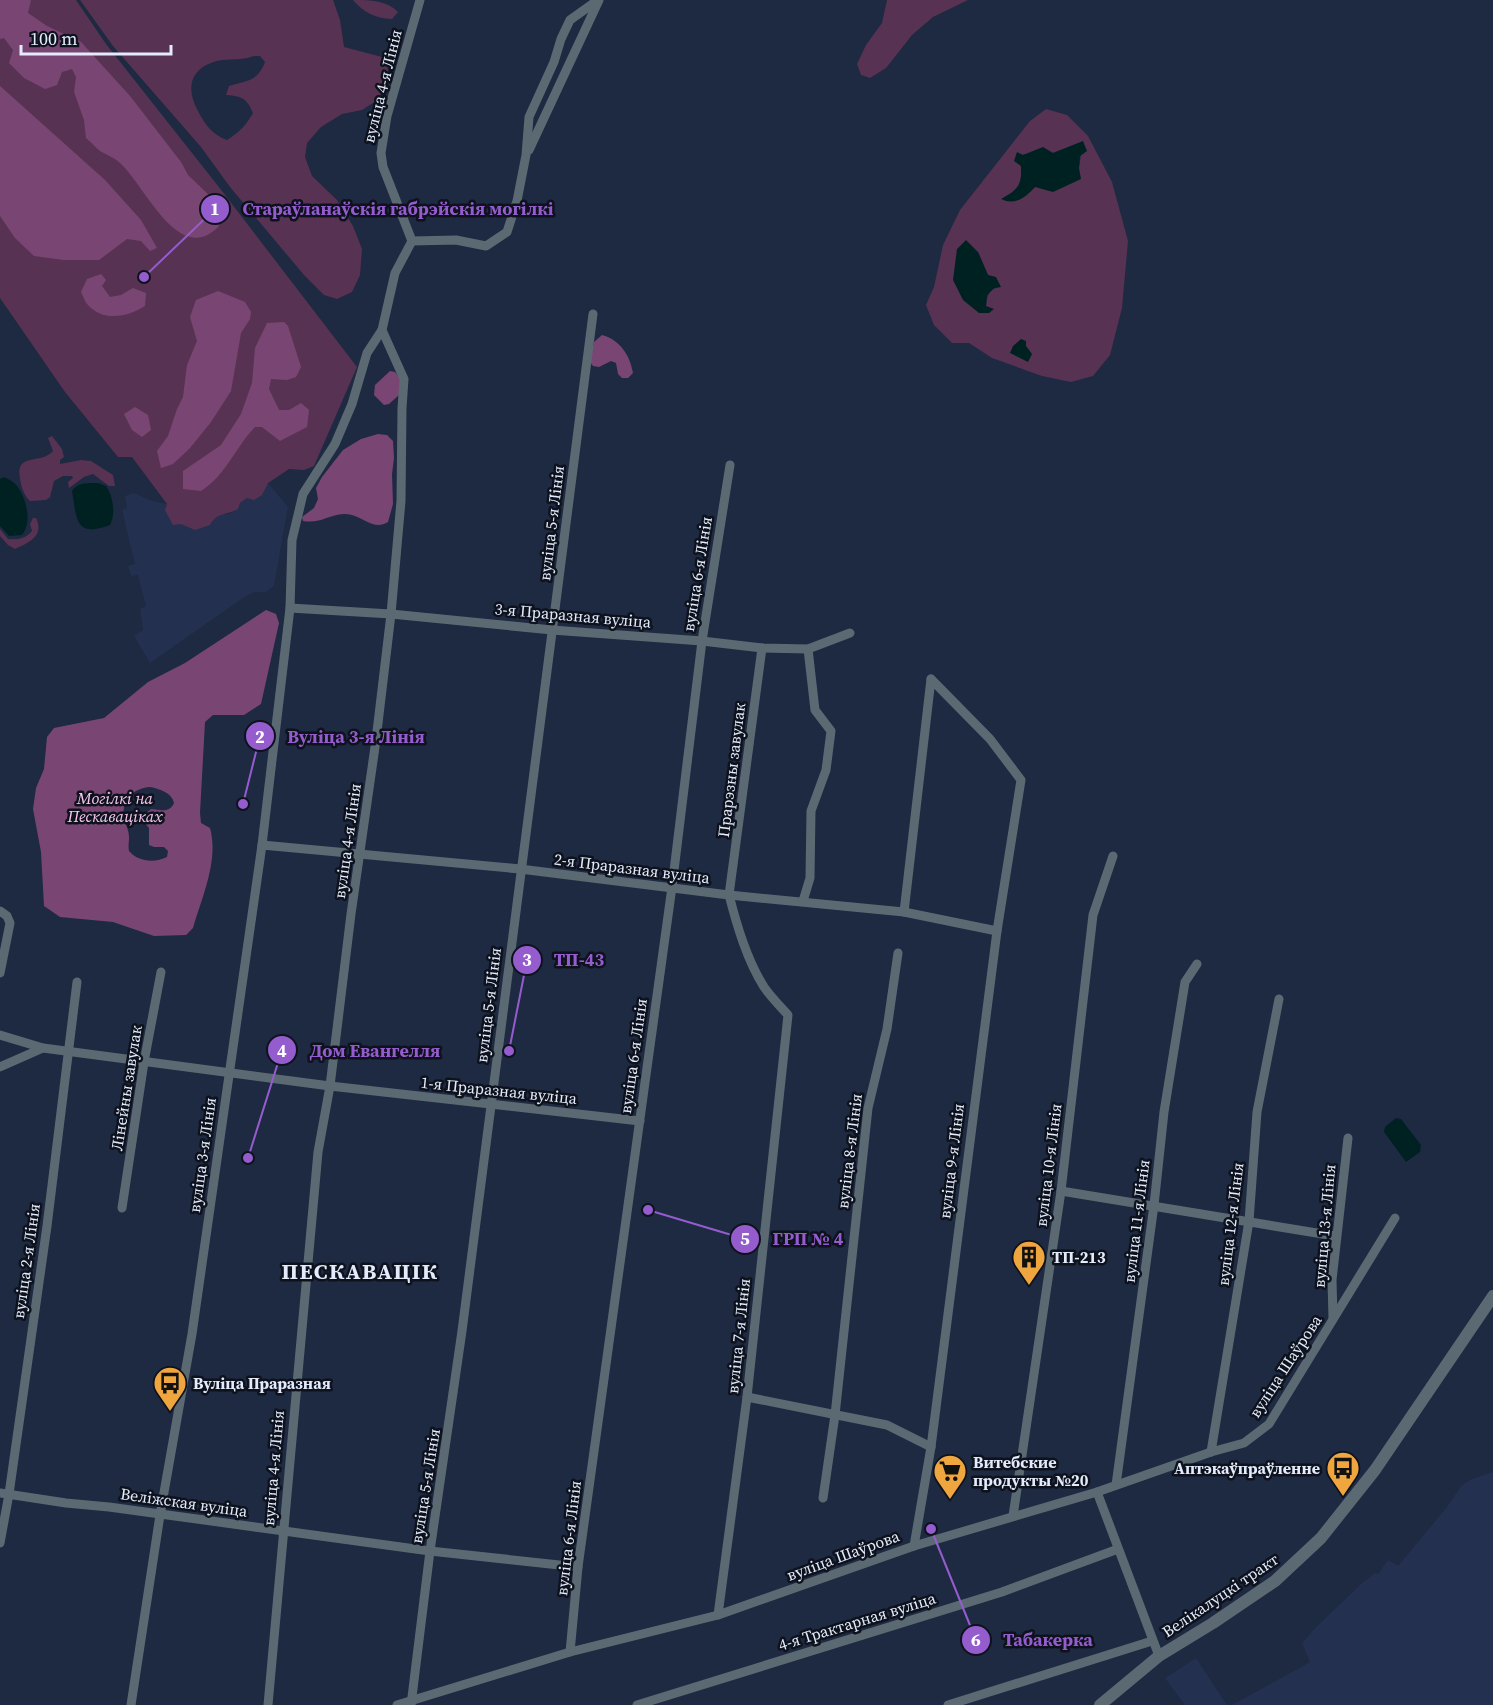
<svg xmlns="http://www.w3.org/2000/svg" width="1493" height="1705" font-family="'Source Serif 4',serif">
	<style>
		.built { fill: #23304f }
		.green { fill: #583253; fill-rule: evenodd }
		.forest { fill: #794673; fill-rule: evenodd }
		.water { fill: #002122 }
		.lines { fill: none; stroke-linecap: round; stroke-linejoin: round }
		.minor { stroke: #5b6a72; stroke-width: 9 }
		.tertiary { stroke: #5b6a72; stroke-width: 12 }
		.labels { text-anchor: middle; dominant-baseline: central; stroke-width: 5; stroke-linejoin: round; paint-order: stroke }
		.street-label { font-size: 16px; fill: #e3ebfc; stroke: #0d121d }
		.park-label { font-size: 16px; font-style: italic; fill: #f8c8f0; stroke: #0d121d }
		.poi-label { font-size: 16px; font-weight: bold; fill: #e3ebfc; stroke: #0d121d; text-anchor: start }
		.district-label { font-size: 22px; font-weight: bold; letter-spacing: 1.5px; fill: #e3ebfc; stroke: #0d121d }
		.leader { fill: none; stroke: #955cce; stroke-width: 2 }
		.callout-dot { fill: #955cce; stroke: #0d121d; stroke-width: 2 }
		.mark-label { font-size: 18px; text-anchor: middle; font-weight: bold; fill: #fff }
		.callout-label { font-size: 18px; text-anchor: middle; font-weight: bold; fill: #955cce; stroke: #0d121d; stroke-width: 5; stroke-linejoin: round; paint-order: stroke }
	</style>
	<rect width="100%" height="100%" fill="#1e2942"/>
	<g class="built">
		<path d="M268 483 288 507 274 586 266 592H254L243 598 150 663 134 636 143 630 140 609 146 606 138 575 131 576 128 566 135 564 122 510 127 508 125 496 134 493 152 501 167 504 181 524 210 525 214 517 222 514H229L238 509 240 503Z"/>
		<path d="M1493 1472V1705H1232L1310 1662 1302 1643 1316 1627 1360 1585 1375 1573 1378 1574 1388 1560 1398 1566 1446 1508 1462 1485 1472 1479Z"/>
		<path d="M1196 1658 1227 1705H1185L1165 1678Z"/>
	</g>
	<g class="green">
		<path d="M0 0H76L106 44 222 191 357 367 314 466 304 470 289 469 268 483 262 495 254 500 247 498 240 503 238 509C226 516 218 511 210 525L195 530 181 524 173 525 165 510 167 504 132 457H118L65 392 0 298Z"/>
		<path d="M80 0H333L340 20 344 47 386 58 388 71 379 99 362 110 342 114 321 127 307 143 305 157 312 176 337 200 353 226 362 249 360 275 352 292 337 299 324 295 304 275 230 187 201 147 113 46ZM254 56H260L265 62C258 81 247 81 229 86L226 95C241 96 247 98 253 113 246 125 240 132 227 140 213 135 205 125 198 111 184 86 192 65 222 60 233 59 243 60 254 56Z"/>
		<path d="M353 0C370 0 386 0 398 12L392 19C375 18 364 13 353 0Z"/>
		<path d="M887 0H968L933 17 912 35 886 68 870 78 861 75 857 64 866 45 882 23Z"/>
		<path d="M1046 109 1067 115 1088 136 1112 182 1128 241 1122 308 1110 355 1093 376 1071 382 1042 376 992 358 969 343H952L934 325 926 305 934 287 943 245 960 210 1030 121ZM1083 142 1079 168 1035 187 1024 196 1002 199C1005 197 1012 194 1015 191 1026 180 1021 165 1017 153L1022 155 1035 152 1053 153ZM978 252 988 275 1000 287C989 289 987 295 986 306Z"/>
		<path d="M52 436 62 449 64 457 60 460V464L81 460 91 461 113 475 115 486H109L93 474 84 477 69 488 68 482 73 478 72 476H63L54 481 50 497 46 500 30 501C24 495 21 487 20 478 15 452 41 465 53 451L48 438Z"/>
		<path d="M33 518H36C45 536 28 543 15 549L8 545 0 536V529L8 539C18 540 25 539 32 531L30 524Z"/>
	</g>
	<g class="forest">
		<path d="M0 0H31L28 13 47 26 81 42 130 96 181 162 188 175 214 200 219 226C179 268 145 185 120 163 115 158 107 155 100 151 95 147 91 142 86 138L84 120 74 92 76 77 72 69 62 72 57 85 45 89 24 78 9 63 13 50 4 38 0 39Z"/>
		<path d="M0 86 105 180 141 220 157 248 150 251 141 241 127 239 99 260H64L34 256 15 238 0 216Z"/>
		<path d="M101 274 106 280 102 286 110 297 121 295 133 288 146 293 145 306C128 317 103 322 88 305 85 302 83 296 81 292L87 279Z"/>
		<path d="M218 291 245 302 251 312 250 319 241 333 231 391 211 422 190 448 173 464 161 468 157 451 168 436 177 409 183 397 187 365 197 341 190 317 196 300Z"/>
		<path d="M284 322 288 326 301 367 296 377 287 380 271 379 269 389 279 410H289L301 403 309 410 307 427 280 441 262 427H255C234 449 227 474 201 491L183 489V471L221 445 241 414 252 383 255 348 267 323Z"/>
		<path d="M602 335C620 340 630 355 633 373L628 378H622L618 374 616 363 611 361 599 367 593 366 590 362 594 342Z"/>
		<path d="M390 371 395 372 401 380 399 395 389 404 384 405 374 395 375 385Z"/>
		<path d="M135 407 148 415 151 430 142 437 132 430 124 414Z"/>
		<path d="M378 434 387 435 393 441 394 458 392 474 393 504 388 522C372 532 361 513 344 514 328 515 320 524 303 521L302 517 314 508 318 499 316 488 322 477 343 450 361 439Z"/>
		<path d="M266 610 276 614 279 623 261 704 244 715H213L205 722 200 813 201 823 210 828C219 860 202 897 193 928L186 935 154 936 113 922 60 917 44 906 41 852 33 809 36 788 44 769 47 737 54 728 104 718 148 682 185 663ZM150 787C160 789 172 793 174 803 170 813 160 810 151 809L143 816 144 822 149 828V845L154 847H164L168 851 167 857C155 863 138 862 129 851 128 846 129 843 129 837 129 831 126 825 124 819 121 801 133 788 150 787Z"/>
	</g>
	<g class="water">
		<path d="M1083 141 1087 151 1080 156 1079 168 1081 179 1053 192 1035 187C1026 197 1015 206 1001 199 1018 190 1022 185 1021 166L1014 161 1017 152 1023 155 1043 147 1053 153Z"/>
		<path d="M966 240 978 252 988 275 996 277 1001 287 994 288 987 295 986 306 994 309 989 313H979L963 300 953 280 957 249Z"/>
		<path d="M1021 339 1026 341V346L1032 354 1028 362 1010 353 1013 346Z"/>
		<path d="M4 477C10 480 15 482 19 489 27 501 32 523 22 535L9 536 0 526V479Z"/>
		<path d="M98 483 106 486C113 496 116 514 110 525 75 538 77 520 72 491 77 482 89 483 98 483Z"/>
		<path d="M1396 1118 1401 1119 1421 1145 1420 1152 1406 1162 1384 1132 1385 1127Z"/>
	</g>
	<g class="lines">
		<g class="minor">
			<path d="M529 150 599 0"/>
			<path d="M412 241 456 240 486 246 507 232 517 201 526 155 529 117 554 62 561 39 570 20 598 0"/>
			<path d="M290 608 391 614 552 630 702 641 762 648 808 649 850 633"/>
			<path d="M262 845 520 869 729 895 904 912 997 931"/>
			<path d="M803 901 810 878 811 811 826 770 831 731 815 710 808 649"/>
			<path d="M0 911 7 916 10 923 0 973"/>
			<path d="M904 912 931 679"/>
			<path d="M0 1035 43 1048"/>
			<path d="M0 1067 43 1048 330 1086 640 1121"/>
			<path d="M1061 1191 1335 1236"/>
			<path d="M122 1208 144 1062 161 972"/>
			<path d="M1333 1318 1332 1280 1348 1138"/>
			<path d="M747 1397 887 1425 931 1447"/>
			<path d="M1211 1452 1249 1221 1257 1112 1279 999"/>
			<path d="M1116 1485 1154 1205 1164 1112 1185 982 1197 964"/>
			<path d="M1097 1492 1159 1656"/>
			<path d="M0 1493 66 1503 109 1507 430 1551 578 1567"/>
			<path d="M823 1498 835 1415 868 1108 887 1029 898 953"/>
			<path d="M1013 1516 1061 1191 1093 915 1113 856"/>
			<path d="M0 1543 9 1494 47 1226 77 982"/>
			<path d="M914 1546 931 1447 997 931 1021 780 990 739 931 679"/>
			<path d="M718 1615 747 1397 788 1015C780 1006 771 997 764 987 747 960 737 926 729 895L762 648"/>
			<path d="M570 1652 578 1567 672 887 702 641 730 465"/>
			<path d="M131 1705 160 1515 192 1334 262 845 290 608 292 540 303 494 335 444 352 404 367 353 382 330"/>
			<path d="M268 1705 318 1152 330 1086 351 914 376 740 391 614 401 501 402 408 404 379 382 330 395 273 412 241 383 167 381 153 387 116 420 0"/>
			<path d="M397 1705 570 1652 718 1615 914 1546 1097 1492 1211 1452 1244 1443 1269 1424 1395 1218"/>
			<path d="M411 1705 430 1551 462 1331 593 314"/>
			<path d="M637 1705 1002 1592 1118 1549"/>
			<path d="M948 1705 1152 1641"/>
		</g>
		<path class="tertiary" d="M1100 1705 1159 1656 1213 1623 1275 1581 1321 1538 1375 1470 1493 1296"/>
	</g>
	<defs>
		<symbol id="building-pin" viewBox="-11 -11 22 30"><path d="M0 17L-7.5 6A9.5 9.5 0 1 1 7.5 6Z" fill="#f0a63f" stroke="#0d121d"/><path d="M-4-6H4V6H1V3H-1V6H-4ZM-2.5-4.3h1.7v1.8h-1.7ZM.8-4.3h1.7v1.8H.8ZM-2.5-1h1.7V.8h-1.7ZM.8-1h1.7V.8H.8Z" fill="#111"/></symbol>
		<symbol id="bus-pin" viewBox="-11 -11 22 30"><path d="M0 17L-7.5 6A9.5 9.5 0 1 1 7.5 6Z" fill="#f0a63f" stroke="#0d121d"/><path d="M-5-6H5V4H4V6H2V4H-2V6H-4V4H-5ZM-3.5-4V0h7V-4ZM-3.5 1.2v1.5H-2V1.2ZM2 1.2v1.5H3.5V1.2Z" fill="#111"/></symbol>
		<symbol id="supermarket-pin" viewBox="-11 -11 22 30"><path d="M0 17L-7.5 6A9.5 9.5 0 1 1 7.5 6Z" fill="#f0a63f" stroke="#0d121d"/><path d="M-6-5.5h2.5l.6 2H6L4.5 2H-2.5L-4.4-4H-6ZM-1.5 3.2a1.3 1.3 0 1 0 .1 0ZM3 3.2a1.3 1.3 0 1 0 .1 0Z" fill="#111"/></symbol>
	</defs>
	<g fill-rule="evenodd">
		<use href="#building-pin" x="1010" y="1238" width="38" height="52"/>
		<use href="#bus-pin" x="151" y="1364" width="38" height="52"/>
		<use href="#bus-pin" x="1324" y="1449" width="38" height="52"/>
		<use href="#supermarket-pin" x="931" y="1452" width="38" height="52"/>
	</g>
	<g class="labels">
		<g class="street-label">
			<text transform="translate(382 86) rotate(-76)">вуліца 4-я Лінія</text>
			<text transform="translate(551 523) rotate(-83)">вуліца 5-я Лінія</text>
			<text transform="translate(697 574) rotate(-81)">вуліца 6-я Лінія</text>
			<text transform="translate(573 615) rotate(5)">3-я Праразная вуліца</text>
			<text transform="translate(731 770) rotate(-83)">Прарэзны завулак</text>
			<text transform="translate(347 841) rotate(-82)">вуліца 4-я Лінія</text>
			<text transform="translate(632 868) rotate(7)">2-я Праразная вуліца</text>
			<text transform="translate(488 1005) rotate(-83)">вуліца 5-я Лінія</text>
			<text transform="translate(633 1056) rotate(-82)">вуліца 6-я Лінія</text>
			<text transform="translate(126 1088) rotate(-81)">Лінейны завулак</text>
			<text transform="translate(499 1090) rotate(6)">1-я Праразная вуліца</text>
			<text transform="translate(849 1151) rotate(-83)">вуліца 8-я Лінія</text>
			<text transform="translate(202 1155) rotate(-82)">вуліца 3-я Лінія</text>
			<text transform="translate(951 1161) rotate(-83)">вуліца 9-я Лінія</text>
			<text transform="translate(1048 1165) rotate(-83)">вуліца 10-я Лінія</text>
			<text transform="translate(1136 1221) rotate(-83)">вуліца 11-я Лінія</text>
			<text transform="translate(1230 1224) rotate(-83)">вуліца 12-я Лінія</text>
			<text transform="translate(1324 1226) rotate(-85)">вуліца 13-я Лінія</text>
			<text transform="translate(26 1261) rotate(-82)">вуліца 2-я Лінія</text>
			<text transform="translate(738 1336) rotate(-84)">вуліца 7-я Лінія</text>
			<text transform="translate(1285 1366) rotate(-57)">вуліца Шаўрова</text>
			<text transform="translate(273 1468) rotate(-85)">вуліца 4-я Лінія</text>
			<text transform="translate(425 1486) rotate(-81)">вуліца 5-я Лінія</text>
			<text transform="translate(184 1502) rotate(8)">Веліжская вуліца</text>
			<text transform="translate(568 1538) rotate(-83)">вуліца 6-я Лінія</text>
			<text transform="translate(843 1555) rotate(-20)">вуліца Шаўрова</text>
			<text transform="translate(1220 1595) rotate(-34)">Велікалуцкі тракт</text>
			<text transform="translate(857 1621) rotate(-17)">4-я Трактарная вуліца</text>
		</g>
		<g class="park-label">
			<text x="115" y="798">Могілкі на<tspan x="115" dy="18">Пескаваціках</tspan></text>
		</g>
		<g class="poi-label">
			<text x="1052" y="1257">ТП-213</text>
			<text x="193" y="1383">Вуліца Праразная</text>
			<text x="973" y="1462">Витебские<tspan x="973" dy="18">продукты №20</tspan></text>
			<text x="1320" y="1468" text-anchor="end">Аптэкаўпраўленне</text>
		</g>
		<g class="district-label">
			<text x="360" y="1271">ПЕСКАВАЦІК</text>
		</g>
	</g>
	<path class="leader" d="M144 277L215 209M243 804L260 736M509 1051L527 960M248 1158L282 1050M648 1210L745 1239M931 1529L976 1640"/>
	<g class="callout-dot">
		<circle cx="144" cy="277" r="6"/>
		<circle cx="243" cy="804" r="6"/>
		<circle cx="509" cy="1051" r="6"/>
		<circle cx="248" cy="1158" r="6"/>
		<circle cx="648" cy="1210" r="6"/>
		<circle cx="931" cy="1529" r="6"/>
		<circle cx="215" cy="209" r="15"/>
		<circle cx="260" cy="736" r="15"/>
		<circle cx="527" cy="960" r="15"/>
		<circle cx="282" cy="1050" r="15"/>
		<circle cx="745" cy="1239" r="15"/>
		<circle cx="976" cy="1640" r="15"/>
	</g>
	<g class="mark-label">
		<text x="215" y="215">1</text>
		<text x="260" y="743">2</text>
		<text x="527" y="966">3</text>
		<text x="282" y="1057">4</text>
		<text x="745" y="1245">5</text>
		<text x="976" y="1646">6</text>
	</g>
	<g class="callout-label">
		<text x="398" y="215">Стараўланаўскія габрэйскія могілкі</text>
		<text x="356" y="743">Вуліца 3-я Лінія</text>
		<text x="579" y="966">ТП-43</text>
		<text x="375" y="1057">Дом Евангелля</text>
		<text x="808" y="1245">ГРП № 4</text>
		<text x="1048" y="1646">Табакерка</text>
	</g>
	<path d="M21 45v9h150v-9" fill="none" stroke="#e3ebfc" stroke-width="3"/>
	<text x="30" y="45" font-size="18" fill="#e3ebfc" stroke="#0d121d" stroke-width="4.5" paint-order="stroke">100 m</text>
</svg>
